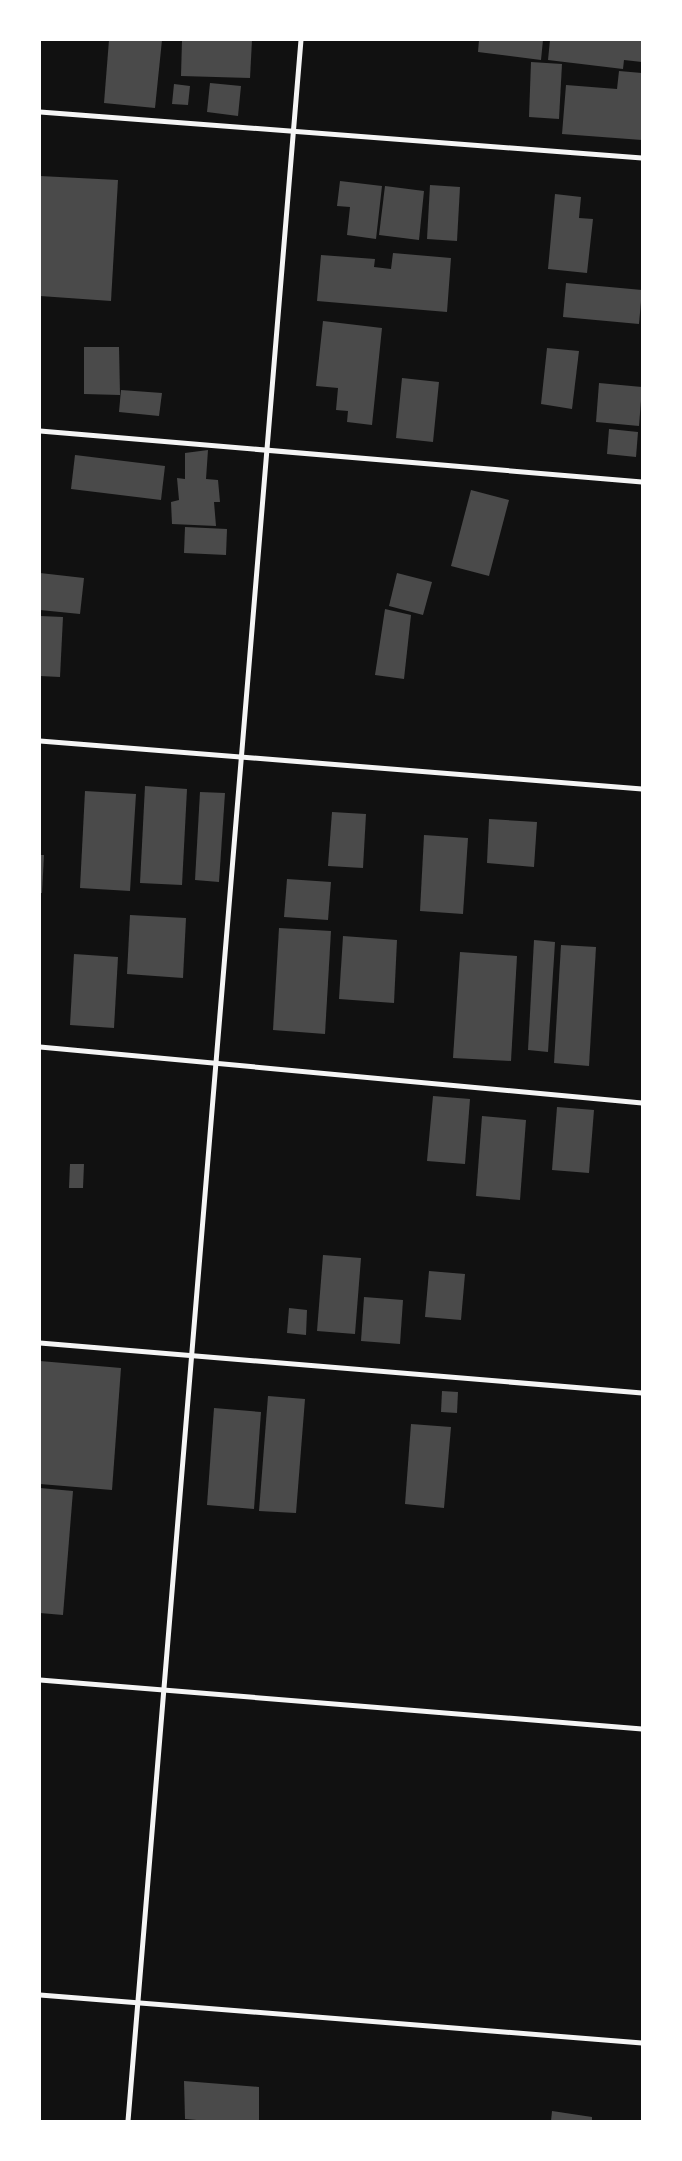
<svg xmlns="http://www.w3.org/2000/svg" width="682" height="2161" font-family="'Alegreya Sans',sans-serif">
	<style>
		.building { fill: #4a4a4a }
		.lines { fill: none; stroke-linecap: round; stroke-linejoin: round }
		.minor { stroke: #f5f5f5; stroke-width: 5 }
	</style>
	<rect width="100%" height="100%" fill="#111"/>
	<g class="building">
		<path d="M109 40H162L155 108 104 103Z"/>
		<path d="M182 40H252L250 78 181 76Z"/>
		<path d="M479 40H543L541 60 478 52Z"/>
		<path d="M550 40H642V62L624 60 623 69 548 60Z"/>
		<path d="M531 62 562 64 559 119 529 117Z"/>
		<path d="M619 71 642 73V140L562 134 566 85 617 89Z"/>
		<path d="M210 83 241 86 238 116 207 112Z"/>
		<path d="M174 84 190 86 188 105 172 104Z"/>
		<path d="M40 176 118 180 111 301 40 296Z"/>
		<path d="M340 181 382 186 376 239 347 235 350 207 337 206Z"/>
		<path d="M430 185 460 187 457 241 427 239Z"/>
		<path d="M385 186 424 191 419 240 379 235Z"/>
		<path d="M555 194 581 197 579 218 593 219 587 273 548 269Z"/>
		<path d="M393 253 451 258 447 312 317 301 321 255 375 259 374 267 391 269Z"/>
		<path d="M566 283 642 290 639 324 563 317Z"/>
		<path d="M323 321 382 328 372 425 347 422 348 411 336 410 338 388 316 386Z"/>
		<path d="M84 347H119L120 395 84 394Z"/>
		<path d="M547 348 579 351 572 409 541 404Z"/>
		<path d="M402 378 439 382 433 442 396 438Z"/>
		<path d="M599 383 642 387 639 426 596 422Z"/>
		<path d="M121 390 162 393 159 416 119 412Z"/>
		<path d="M609 429 638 432 636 457 607 454Z"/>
		<path d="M208 450 206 479 218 480 220 502H214L216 526 172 524 171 502 179 500 177 478 185 479V453Z"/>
		<path d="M75 455 165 466 161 500 71 489Z"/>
		<path d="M471 490 509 500 489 576 451 566Z"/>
		<path d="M185 527 227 529 226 555 184 553Z"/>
		<path d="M40 573 84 578 80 614 40 610Z"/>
		<path d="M397 573 432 582 423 615 389 606Z"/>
		<path d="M385 609 411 615 404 679 375 675Z"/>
		<path d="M40 616 63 617 60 677 40 676Z"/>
		<path d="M145 786 187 789 182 885 140 883Z"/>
		<path d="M85 791 136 794 130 891 80 888Z"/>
		<path d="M200 792 225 793 219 882 195 880Z"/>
		<path d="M332 812 366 814 363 868 328 866Z"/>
		<path d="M489 819 537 822 534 867 487 863Z"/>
		<path d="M424 835 468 838 463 914 420 911Z"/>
		<path d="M40 855H44L42 893H40Z"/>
		<path d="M287 879 331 882 328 920 284 917Z"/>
		<path d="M130 915 186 918 183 978 127 974Z"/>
		<path d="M279 928 331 931 325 1034 273 1030Z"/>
		<path d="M343 936 397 940 394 1003 339 999Z"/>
		<path d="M534 940 555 942 548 1052 528 1050Z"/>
		<path d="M561 945 596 947 589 1066 554 1063Z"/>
		<path d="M460 952 517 956 511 1061 453 1058Z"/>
		<path d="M74 954 118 957 114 1028 70 1025Z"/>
		<path d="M433 1096 470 1099 465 1164 427 1161Z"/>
		<path d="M557 1107 594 1110 589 1173 552 1170Z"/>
		<path d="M482 1116 526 1120 520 1200 476 1196Z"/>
		<path d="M70 1164H84L83 1188H69Z"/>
		<path d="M323 1255 361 1258 355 1334 317 1331Z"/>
		<path d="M429 1271 465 1274 461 1320 425 1317Z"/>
		<path d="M364 1297 403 1300 400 1344 361 1341Z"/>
		<path d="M289 1308 307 1310 306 1335 287 1333Z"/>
		<path d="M40 1361 121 1368 112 1490 40 1484Z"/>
		<path d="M442 1391 458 1392 457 1413 441 1412Z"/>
		<path d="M268 1396 305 1399 296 1513 259 1511Z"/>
		<path d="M214 1408 261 1412 254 1509 207 1505Z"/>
		<path d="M411 1424 451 1427 444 1508 405 1504Z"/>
		<path d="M40 1488 73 1491 63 1615 40 1613Z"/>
		<path d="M184 2081 259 2087V2121H208L185 2119Z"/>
		<path d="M552 2111 592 2117V2121H551Z"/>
	</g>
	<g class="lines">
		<g class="minor">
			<path d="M40 112 642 158"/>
			<path d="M40 431 642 482"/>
			<path d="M40 741 642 789"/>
			<path d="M40 1047 642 1103"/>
			<path d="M40 1343 642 1393"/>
			<path d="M40 1680 642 1729"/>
			<path d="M40 1995 642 2043"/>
			<path d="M128 2121 301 40"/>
		</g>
	</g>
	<rect width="682" height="2161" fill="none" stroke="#ffffff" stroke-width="82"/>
</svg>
